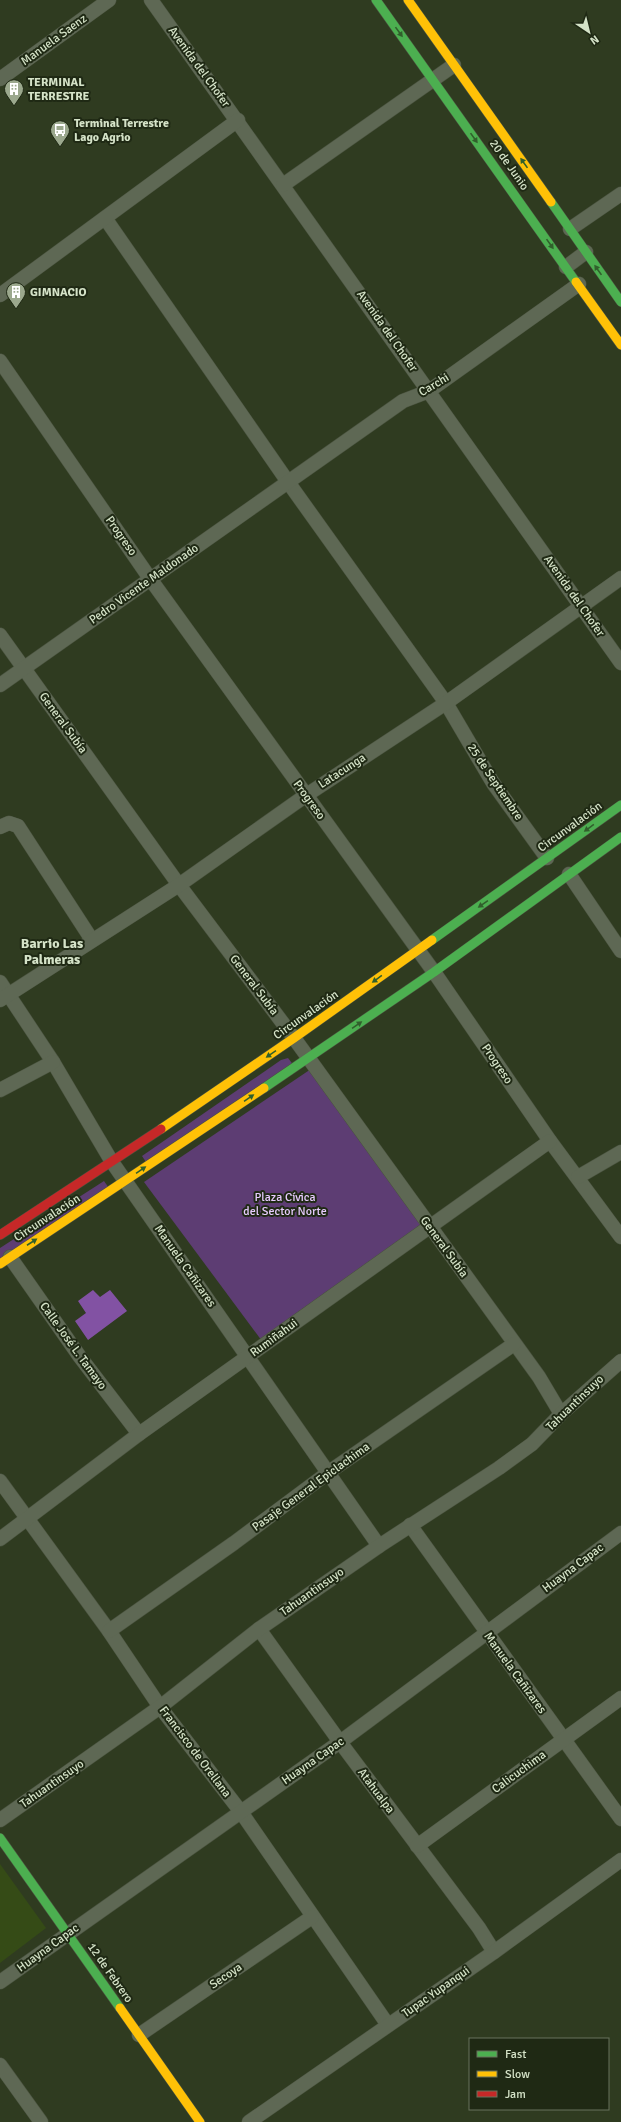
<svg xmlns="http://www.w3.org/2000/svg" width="621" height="2122" font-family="Signika,sans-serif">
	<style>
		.built { fill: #354b16 }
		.green { fill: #5d3d73 }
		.forest { fill: #8252a3 }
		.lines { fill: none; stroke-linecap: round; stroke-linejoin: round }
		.street-casing { stroke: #4a533f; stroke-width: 15 }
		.fast-casing { stroke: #4a533f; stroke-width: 10 }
		.slow-casing { stroke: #4a533f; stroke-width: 10 }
		.jam-casing { stroke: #4a533f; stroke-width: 10 }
		.street { stroke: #5e6854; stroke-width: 14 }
		.fast { stroke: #4caf50; stroke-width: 9 }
		.slow { stroke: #ffc107; stroke-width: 9 }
		.jam { stroke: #c62828; stroke-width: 9 }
		.oneway { fill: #315f2c }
		.labels { text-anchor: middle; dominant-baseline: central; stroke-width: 4; stroke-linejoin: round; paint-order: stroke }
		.street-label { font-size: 12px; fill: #d5e3c8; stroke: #1f2914 }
		.poi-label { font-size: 12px; font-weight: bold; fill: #d5e3c8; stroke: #1f2914; text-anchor: start }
		.park-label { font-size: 12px; fill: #e8ccff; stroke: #1f2914 }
		.quarter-label { font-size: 14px; font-weight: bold; fill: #d5e3c8; stroke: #1f2914 }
	</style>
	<rect width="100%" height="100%" fill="#2f3b20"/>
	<path class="built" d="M0 1864 46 1928 0 1963Z"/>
	<g class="green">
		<path d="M288 1058 295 1067 148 1165 142 1156 281 1060Z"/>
		<path d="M311 1069 426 1225 262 1341 144 1182Z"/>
		<path d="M104 1181 111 1191 0 1263V1248Z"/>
	</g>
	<path class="forest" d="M93 1290 100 1297 110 1290 127 1311 88 1340 75 1321 86 1313 78 1301Z"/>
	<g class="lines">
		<defs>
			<g id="street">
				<path d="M151 0 621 663"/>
				<path d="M0 79 109 0"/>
				<path d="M283 185 454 65"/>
				<path d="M105 218 288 482 446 703 493 783 547 858"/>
				<path d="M570 229 621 194"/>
				<path d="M566 267 586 252"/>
				<path d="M0 295 238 120"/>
				<path d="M0 361 151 580 434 972 550 1141 621 1237"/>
				<path d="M0 635 179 885 294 1038 539 1377 561 1414"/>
				<path d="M0 685 403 401 429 391 579 284"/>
				<path d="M0 827 9 823 18 826 92 940"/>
				<path d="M569 874 621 951"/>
				<path d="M0 982 53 1062 112 1162 379 1546"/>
				<path d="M0 1000 179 885 305 796 446 703 621 578"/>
				<path d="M0 1090 53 1062"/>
				<path d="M578 1177 621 1152"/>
				<path d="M10 1257 80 1357 139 1434"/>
				<path d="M0 1481 109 1631 160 1707 241 1812 388 2025"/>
				<path d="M410 1525 621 1819"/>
				<path d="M0 1539 139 1434 550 1141"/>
				<path d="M259 1629 340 1742 479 1928 494 1952"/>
				<path d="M109 1631 234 1543 329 1472 514 1344"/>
				<path d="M0 1820 160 1707 259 1629 379 1546 499 1468 532 1444 561 1414 621 1361"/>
				<path d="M417 1846 621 1698"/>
				<path d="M0 1982 340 1742 621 1533"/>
				<path d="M139 2035 312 1917"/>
				<path d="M0 2065 41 2122"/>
				<path d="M249 2122 494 1952 621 1860"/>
			</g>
			<g id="fast">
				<path d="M376 0 576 282"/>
				<path d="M551 202 621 302"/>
				<path d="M432 940 621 805"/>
				<path d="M264 1088 434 972 621 837"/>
				<path d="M0 1838 120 2008"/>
			</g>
			<g id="slow">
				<path d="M408 0 551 202"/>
				<path d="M576 282 621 345"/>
				<path d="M161 1129 294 1038 432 940"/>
				<path d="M0 1264 264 1088"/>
				<path d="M120 2008 200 2122"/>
			</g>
			<path id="jam" d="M0 1235 161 1129"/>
		</defs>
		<use href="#street" class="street-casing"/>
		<use href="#fast" class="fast-casing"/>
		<use href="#slow" class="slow-casing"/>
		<use href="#jam" class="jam-casing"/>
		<use href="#street" class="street"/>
		<use href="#fast" class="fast"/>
		<use href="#slow" class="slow"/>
		<use href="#jam" class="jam"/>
	</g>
	<defs><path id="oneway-solid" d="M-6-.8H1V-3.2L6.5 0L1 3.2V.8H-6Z"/></defs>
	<g class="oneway">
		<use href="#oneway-solid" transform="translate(399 32) rotate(54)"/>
		<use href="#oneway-solid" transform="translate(474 138) rotate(55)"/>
		<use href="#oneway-solid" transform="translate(524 163) rotate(-125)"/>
		<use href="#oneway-solid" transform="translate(550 244) rotate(55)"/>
		<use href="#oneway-solid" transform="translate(598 270) rotate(-125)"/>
		<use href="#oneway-solid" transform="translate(589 828) rotate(144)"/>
		<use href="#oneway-solid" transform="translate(483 904) rotate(145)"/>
		<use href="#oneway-solid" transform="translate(377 979) rotate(144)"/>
		<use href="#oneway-solid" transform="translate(357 1025) rotate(-35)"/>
		<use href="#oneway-solid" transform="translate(271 1054) rotate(146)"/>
		<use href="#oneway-solid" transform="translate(249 1098) rotate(-34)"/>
		<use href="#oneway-solid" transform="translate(141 1170) rotate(-34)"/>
		<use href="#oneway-solid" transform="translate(32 1242) rotate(-33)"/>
	</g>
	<defs>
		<symbol id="building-pin" viewBox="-11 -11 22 30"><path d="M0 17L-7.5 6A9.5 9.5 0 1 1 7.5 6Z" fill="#9ba88d" stroke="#1f2914"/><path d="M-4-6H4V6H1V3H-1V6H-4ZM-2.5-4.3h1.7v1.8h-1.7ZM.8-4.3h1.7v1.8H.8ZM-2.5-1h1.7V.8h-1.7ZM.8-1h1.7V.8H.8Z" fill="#fff"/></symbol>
		<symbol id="bus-pin" viewBox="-11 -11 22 30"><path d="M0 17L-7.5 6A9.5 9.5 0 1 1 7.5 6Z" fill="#9ba88d" stroke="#1f2914"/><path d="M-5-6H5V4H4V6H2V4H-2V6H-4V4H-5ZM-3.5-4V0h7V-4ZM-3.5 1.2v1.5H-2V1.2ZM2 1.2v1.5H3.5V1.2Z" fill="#fff"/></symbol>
	</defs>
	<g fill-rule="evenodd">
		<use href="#building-pin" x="3" y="78" width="22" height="30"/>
		<use href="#bus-pin" x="49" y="119" width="22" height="30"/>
		<use href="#building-pin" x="5" y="281" width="22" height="30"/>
	</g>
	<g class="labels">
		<g class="street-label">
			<text transform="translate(54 40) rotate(-36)">Manuela Saenz</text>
			<text transform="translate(199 67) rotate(54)">Avenida del Chofer</text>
			<text transform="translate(509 165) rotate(55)">20 de Junio</text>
			<text transform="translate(387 331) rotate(55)">Avenida del Chofer</text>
			<text transform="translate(434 385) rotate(-31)">Carchi</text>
			<text transform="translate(121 536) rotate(55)">Progreso</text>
			<text transform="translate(144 584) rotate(-35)">Pedro Vicente Maldonado</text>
			<text transform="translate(574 596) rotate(55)">Avenida del Chofer</text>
			<text transform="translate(63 723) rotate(54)">General Subía</text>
			<text transform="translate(342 771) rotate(-33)">Latacunga</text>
			<text transform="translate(495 782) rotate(56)">25 de Septiembre</text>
			<text transform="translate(309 800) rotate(54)">Progreso</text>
			<text transform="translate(570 827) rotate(-36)">Circunvalación</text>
			<text transform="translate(254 985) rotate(53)">General Subía</text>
			<text transform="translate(306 1015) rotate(-35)">Circunvalación</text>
			<text transform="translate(497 1064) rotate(56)">Progreso</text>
			<text transform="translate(47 1218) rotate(-33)">Circunvalación</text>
			<text transform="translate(444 1247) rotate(54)">General Subía</text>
			<text transform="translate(185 1266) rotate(55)">Manuela Cañizares</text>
			<text transform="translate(274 1338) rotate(-36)">Rumiñahui</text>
			<text transform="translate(73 1346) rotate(54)">Calle José L. Tamayo</text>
			<text transform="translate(575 1403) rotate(-44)">Tahuantinsuyo</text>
			<text transform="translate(311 1487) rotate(-36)">Pasaje General Epiclachima</text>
			<text transform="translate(573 1568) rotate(-37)">Huayna Capac</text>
			<text transform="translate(312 1592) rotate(-35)">Tahuantinsuyo</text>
			<text transform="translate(515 1673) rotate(54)">Manuela Cañizares</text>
			<text transform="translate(195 1752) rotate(53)">Francisco de Orellana</text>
			<text transform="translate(313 1761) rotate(-35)">Huayna Capac</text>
			<text transform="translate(519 1772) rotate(-36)">Calicuchima</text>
			<text transform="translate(52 1784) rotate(-35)">Tahuantinsuyo</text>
			<text transform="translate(376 1791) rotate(53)">Atahualpa</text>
			<text transform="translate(48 1948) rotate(-36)">Huayna Capac</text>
			<text transform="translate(110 1973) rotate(55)">12 de Febrero</text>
			<text transform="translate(226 1976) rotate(-34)">Secoya</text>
			<text transform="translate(436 1992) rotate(-35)">Tupac Yupanqui</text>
		</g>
		<g class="poi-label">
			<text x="28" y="82">TERMINAL<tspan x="28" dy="14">TERRESTRE</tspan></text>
			<text x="74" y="123">Terminal Terrestre<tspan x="74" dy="14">Lago Agrio</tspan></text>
			<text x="30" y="292">GIMNACIO</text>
		</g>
		<g class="park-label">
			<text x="285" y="1197">Plaza Cívica<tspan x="285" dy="14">del Sector Norte</tspan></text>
		</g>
		<g class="quarter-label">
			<text x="52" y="943">Barrio Las<tspan x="52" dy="16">Palmeras</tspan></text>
		</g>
	</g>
	<rect x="469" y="2038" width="140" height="72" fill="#1f2914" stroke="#68735c"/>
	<rect x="477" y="2051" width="20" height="6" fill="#4caf50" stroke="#68735c"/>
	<text x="505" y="2058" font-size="12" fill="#d5e3c8">Fast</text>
	<rect x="477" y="2071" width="20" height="6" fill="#ffc107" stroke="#68735c"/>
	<text x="505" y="2078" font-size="12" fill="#d5e3c8">Slow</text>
	<rect x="477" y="2091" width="20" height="6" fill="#c62828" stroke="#68735c"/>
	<text x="505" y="2098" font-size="12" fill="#d5e3c8">Jam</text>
	<g transform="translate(589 32) rotate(145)" stroke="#1f2914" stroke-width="3" paint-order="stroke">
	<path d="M0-3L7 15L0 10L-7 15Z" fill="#d5e3c8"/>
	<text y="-6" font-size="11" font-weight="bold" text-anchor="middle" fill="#d5e3c8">N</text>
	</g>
</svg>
